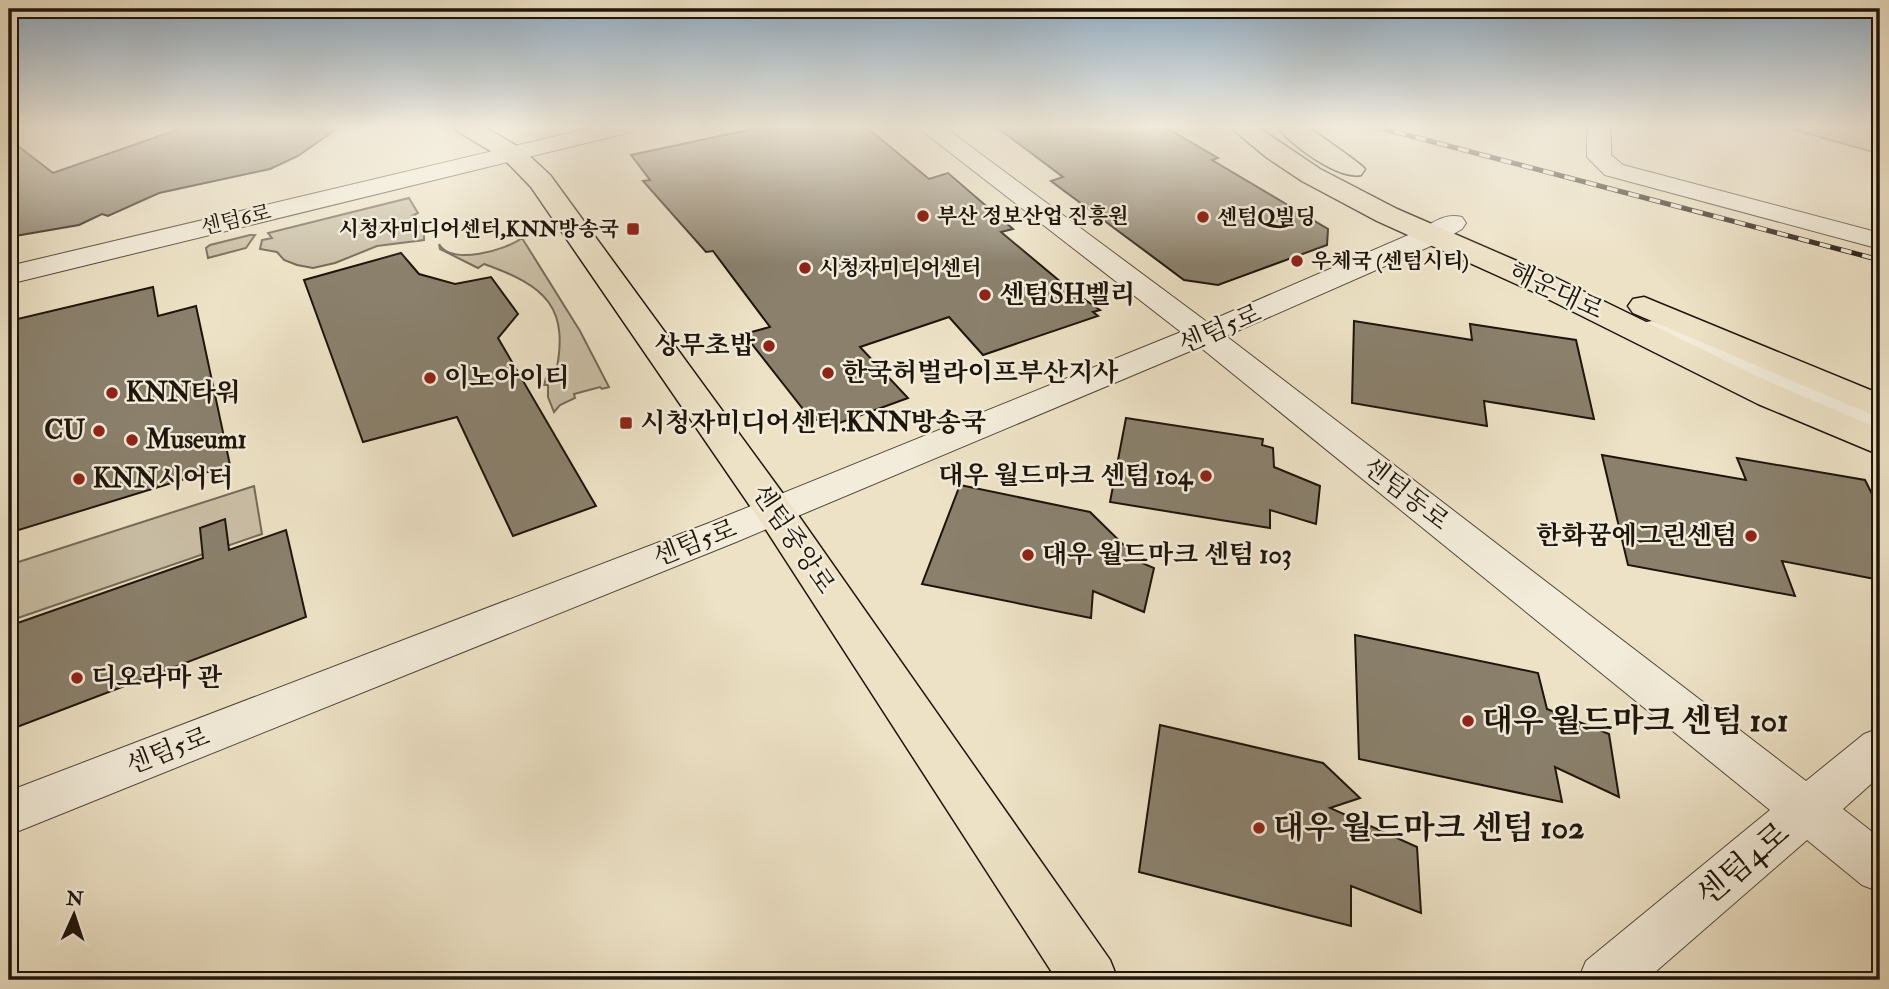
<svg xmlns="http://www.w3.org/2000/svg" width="1889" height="989" font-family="'IM FELL Double Pica','Noto Serif KR',serif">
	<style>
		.green { fill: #cabfa6; stroke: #746a58; stroke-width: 2 }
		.building { fill: #8a806c; stroke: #1e150a; stroke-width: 2 }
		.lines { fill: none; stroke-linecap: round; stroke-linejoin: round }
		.minor-casing { stroke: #524839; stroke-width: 2 }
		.major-casing { stroke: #1e150a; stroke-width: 3 }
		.minor { fill: #f3ecda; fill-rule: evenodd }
		.major { fill: #ede2c6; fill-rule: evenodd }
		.rail-casing { stroke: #1e150a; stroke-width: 5 }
		.rail { stroke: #f3ecda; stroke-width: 3.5; stroke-dasharray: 11; stroke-linecap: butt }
		.poi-dot { fill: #8f2418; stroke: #f3ecda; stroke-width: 2.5 }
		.labels { text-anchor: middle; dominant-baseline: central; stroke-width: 5; stroke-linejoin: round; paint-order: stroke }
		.far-poi-label { font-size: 21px; font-weight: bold; fill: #1e150a; stroke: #f3ecda; text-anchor: start }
		.far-street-label { font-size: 21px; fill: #1e150a; stroke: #f3ecda }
		.street-label { font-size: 26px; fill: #1e150a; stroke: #f3ecda }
		.poi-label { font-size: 26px; font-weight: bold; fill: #1e150a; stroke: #f3ecda; text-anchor: start }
		.near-poi-label { font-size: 32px; font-weight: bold; fill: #1e150a; stroke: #f3ecda; text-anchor: start }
		.near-street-label { font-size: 32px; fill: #1e150a; stroke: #f3ecda }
	</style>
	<rect width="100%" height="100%" fill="#ede2c6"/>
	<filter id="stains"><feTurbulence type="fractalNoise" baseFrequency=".00286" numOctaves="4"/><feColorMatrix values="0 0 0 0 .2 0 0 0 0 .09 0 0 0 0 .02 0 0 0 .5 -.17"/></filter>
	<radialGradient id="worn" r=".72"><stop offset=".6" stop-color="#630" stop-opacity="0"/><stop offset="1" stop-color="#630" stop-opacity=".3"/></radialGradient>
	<g class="green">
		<path d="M1781 126H1880V154Z"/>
		<path d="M409 198 418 213 412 216 416 226 424 227V240L377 246 335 263 313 268 297 265 284 260 277 252 260 249 262 240 272 238 268 233Z"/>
		<path d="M250 235H255L246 248 208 258 206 248 210 245Z"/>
		<path d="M522 238 580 331 609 387 602 389 600 387 574 394 575 398 560 405 554 412 548 397V385H544L546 378 555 377C571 307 546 286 484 264L478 268 440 249 439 244C452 266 506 250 522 238Z"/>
		<path d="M254 486 262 534 9 621V565Z"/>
	</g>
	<g class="building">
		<path d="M188 126H341L298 156 270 169 159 193 108 216 102 214 79 225 9 237V139L53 173Z"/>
		<path d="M767 126H865L929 179 948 173 1013 229 1001 232 1068 288 1100 310 1093 312 1098 316 983 355 949 317 860 347 908 398 834 425 810 418 744 334 770 327 713 251 706 252 643 181 650 180 631 155Z"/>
		<path d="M995 126H1163L1218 158 1212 160 1328 229 1327 245 1218 285 1184 280 1051 181 1063 177Z"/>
		<path d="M401 253 419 274 455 284 491 277 518 314 498 338 596 506 513 536 457 417 363 442 304 280Z"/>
		<path d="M153 287 158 316 196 306 230 465 9 533V321Z"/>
		<path d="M1354 321 1472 340 1470 324 1576 340 1594 419 1484 401 1487 426 1352 403Z"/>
		<path d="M1126 418 1263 439 1262 445 1273 448 1274 467 1320 486 1316 524 1270 510V528L1110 502Z"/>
		<path d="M1602 455 1746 480 1737 458 1865 480 1880 510V580L1782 561 1795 596 1628 565Z"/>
		<path d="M960 485 1090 512 1142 563 1154 568 1144 612 1093 591 1091 618 922 584Z"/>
		<path d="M225 519 229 550 286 530 306 617 9 730V626L203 558 200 528Z"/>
		<path d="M1355 635 1538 673 1547 709 1609 734 1619 797 1555 767 1562 802 1359 759Z"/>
		<path d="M1160 725 1323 763 1360 798 1330 808 1417 847 1421 913 1351 886V926L1139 872Z"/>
	</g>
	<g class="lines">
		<defs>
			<g id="minor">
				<path d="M599 126H639L635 131 9 284V266Z"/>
				<path d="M916 126H943L1207 322 1420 230C1434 222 1445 213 1462 217L1466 223 1462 229 1440 242 1226 336 1806 781 1864 734 1880 728V776L1843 809 1880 838V892L1862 885 1807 840 1646 980H1578L1586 961 1770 810 1200 347 736 542 9 835V791L709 523 1181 332Z"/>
				<path d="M1587 126H1611V155L1623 165 1880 233V249L1605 175 1587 157Z"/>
				<path d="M1652 321 1774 364 1880 408V432L1752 378 1641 337 1637 330 1641 323Z"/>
			</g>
			<g id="major">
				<path d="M454 126H483L522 149 550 175 789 502 1110 960 1118 980H1057L761 522 531 187 504 159 457 131Z"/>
				<path d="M1229 126H1256L1320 169 1397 209 1556 278 1765 380 1880 429V455L1758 404 1534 292 1377 221 1302 181 1266 157Z"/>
				<path d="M1277 126C1284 125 1298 123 1305 126 1310 128 1363 165 1365 169L1361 175C1339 180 1290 145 1277 126Z"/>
				<path d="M1644 297 1880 394V418L1633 313 1628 306 1633 299Z"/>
			</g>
		</defs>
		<use href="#minor" class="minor-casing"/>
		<use href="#major" class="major-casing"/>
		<use href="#minor" class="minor"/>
		<use href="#major" class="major"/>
		<defs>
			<path id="rail" d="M1373 126 1880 260"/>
		</defs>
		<use href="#rail" class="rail-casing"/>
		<use href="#rail" class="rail"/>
	</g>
	<linearGradient id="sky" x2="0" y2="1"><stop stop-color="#8eaac1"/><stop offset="0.48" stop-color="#f7f2e5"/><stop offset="1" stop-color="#f7f2e5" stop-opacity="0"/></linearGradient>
	<rect width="1889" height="264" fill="url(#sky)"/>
	<g class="poi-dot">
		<circle cx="923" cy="216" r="7"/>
		<circle cx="1203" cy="217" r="7"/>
		<rect x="626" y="222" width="14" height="14" rx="3.5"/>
		<circle cx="1297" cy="261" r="7"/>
		<circle cx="805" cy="268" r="7"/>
		<circle cx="985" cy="295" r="7"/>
		<circle cx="769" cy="346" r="7"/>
		<circle cx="828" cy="373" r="7"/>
		<circle cx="430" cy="378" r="7"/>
		<circle cx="112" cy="393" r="7"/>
		<rect x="619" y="416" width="14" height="14" rx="3.5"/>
		<circle cx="99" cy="431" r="7"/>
		<circle cx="132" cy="440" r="7"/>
		<circle cx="1206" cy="476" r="7"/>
		<circle cx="79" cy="479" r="7"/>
		<circle cx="1751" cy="536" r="7"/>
		<circle cx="1028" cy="555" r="7"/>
		<circle cx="77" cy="678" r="7"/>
		<circle cx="1468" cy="721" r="7"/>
		<circle cx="1259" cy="828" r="7"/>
	</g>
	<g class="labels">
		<g class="far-poi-label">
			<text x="937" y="216">부산 정보산업 진흥원</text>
			<text x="1217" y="217">센텀Q빌딩</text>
			<text x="619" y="229" text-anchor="end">시청자미디어센터,KNN방송국</text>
			<text x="1311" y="261">우체국 (센텀시티)</text>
			<text x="819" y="268">시청자미디어센터</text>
		</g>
		<g class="far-street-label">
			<text transform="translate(236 220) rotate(-13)">센텀6로</text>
		</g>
		<g class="street-label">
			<text transform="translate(1556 291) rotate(25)">해운대로</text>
			<text transform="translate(1220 329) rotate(-23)">센텀5로</text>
			<text transform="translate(1406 494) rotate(38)">센텀동로</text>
			<text transform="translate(793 539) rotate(56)">센텀중앙로</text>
			<text transform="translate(695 543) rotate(-21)">센텀5로</text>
			<text transform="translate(168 751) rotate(-21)">센텀5로</text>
		</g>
		<g class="poi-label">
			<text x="999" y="295">센텀SH벨리</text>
			<text x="755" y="346" text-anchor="end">상무초밥</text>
			<text x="842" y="373">한국허벌라이프부산지사</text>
			<text x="444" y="378">이노아이티</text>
			<text x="126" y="393">KNN타워</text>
			<text x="640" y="423">시청자미디어센터.KNN방송국</text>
			<text x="85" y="431" text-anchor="end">CU</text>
			<text x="146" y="440">Museum1</text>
			<text x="1192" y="476" text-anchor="end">대우 월드마크 센텀 104</text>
			<text x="93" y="479">KNN시어터</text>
			<text x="1737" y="536" text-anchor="end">한화꿈에그린센텀</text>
			<text x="1042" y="555">대우 월드마크 센텀 103</text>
			<text x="91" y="678">디오라마 관</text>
		</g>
		<g class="near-poi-label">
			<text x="1482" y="721">대우 월드마크 센텀 101</text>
			<text x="1273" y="828">대우 월드마크 센텀 102</text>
		</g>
		<g class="near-street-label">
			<text transform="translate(1743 864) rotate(-40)">센텀4로</text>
		</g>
	</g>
	<rect width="1889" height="989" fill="none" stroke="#ede2c6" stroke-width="35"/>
	<rect x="10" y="10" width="1868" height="968" fill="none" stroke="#1e150a" stroke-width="3.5"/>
	<rect x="18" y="18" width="1854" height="954" fill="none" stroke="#1e150a" stroke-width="2"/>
	<g transform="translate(74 915) rotate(3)" stroke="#f3ecda" stroke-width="5" paint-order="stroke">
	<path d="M0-5L12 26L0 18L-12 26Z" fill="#1e150a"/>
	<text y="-10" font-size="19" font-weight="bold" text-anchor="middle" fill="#1e150a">N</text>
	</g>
	<rect width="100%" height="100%" filter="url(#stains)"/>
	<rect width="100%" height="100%" fill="url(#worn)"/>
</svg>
